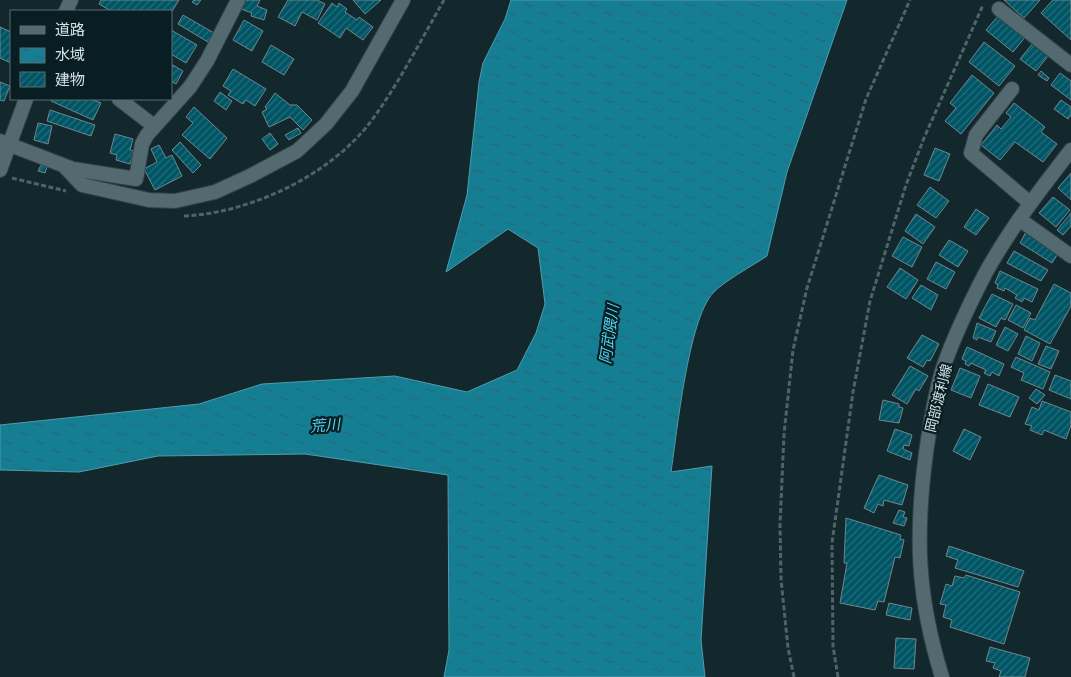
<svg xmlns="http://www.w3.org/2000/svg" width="1071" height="677" font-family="Inter,'Noto Sans JP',sans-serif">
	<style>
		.water { fill: url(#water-ripples); stroke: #4f9cac }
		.building { fill: url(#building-hatch); stroke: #6f878e }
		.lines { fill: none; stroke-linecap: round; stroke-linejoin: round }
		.minor-casing { stroke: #334247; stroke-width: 16 }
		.secondary-casing { stroke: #334247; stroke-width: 16 }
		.path { stroke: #506368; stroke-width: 3; stroke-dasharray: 5 2.5; stroke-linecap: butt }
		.minor { stroke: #536a70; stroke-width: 14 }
		.secondary { stroke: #536a70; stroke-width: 14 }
		.labels { text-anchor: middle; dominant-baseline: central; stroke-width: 4.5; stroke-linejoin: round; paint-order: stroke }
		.street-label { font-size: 14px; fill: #d5e2e6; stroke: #081e23 }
		.water-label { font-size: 15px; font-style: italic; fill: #52d9f7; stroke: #081e23 }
	</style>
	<defs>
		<pattern id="water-ripples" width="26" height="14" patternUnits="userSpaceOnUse" patternTransform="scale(1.25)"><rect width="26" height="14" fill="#167e93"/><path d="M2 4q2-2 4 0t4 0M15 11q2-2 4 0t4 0" fill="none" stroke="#276774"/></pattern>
		<pattern id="building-hatch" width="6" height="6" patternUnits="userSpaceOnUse" patternTransform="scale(1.25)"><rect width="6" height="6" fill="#005565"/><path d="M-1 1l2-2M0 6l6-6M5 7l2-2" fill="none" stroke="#246d7b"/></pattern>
	</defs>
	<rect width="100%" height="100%" fill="#12282d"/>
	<path class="water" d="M511 0H847L787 172 767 256C752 266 724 281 713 293 688 320 677 433 671 472L712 466 701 640 705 677H444L449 650 448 475 305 454 158 456 79 472 0 470V425L199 404 262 384 395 376 467 392 517 370 536 333 545 304 538 248 508 229 446 272 467 195 479 82 483 63 505 19Z"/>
	<g class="building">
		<path d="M101 0H179L171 13V11H111L99 4Z"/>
		<path d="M194 0H201L197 5 192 2Z"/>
		<path d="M245 0H260L257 6 267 10 264 20 251 16 252 13 241 9Z"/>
		<path d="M288 0H317L325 4 317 20 302 12 295 26 278 17Z"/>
		<path d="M353 0H381L365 14Z"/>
		<path d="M1004 0H1040L1024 18Z"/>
		<path d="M1053 0H1071V40L1041 13Z"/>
		<path d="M332 3 337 7 339 3 347 9 345 12 357 20 359 17 373 27 363 40 346 28 340 38 318 23Z"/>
		<path d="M183 15 214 33 208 42 178 24Z"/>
		<path d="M999 15 1026 36 1013 52 986 30Z"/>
		<path d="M244 20 263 31 252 51 233 40Z"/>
		<path d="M0 27 11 32V63L0 58Z"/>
		<path d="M171 30 197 45 186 63 171 54Z"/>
		<path d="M984 42 1015 66 999 86 969 62Z"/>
		<path d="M1033 43 1049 55 1036 71 1020 59Z"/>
		<path d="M271 45 294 59 284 75 262 62Z"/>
		<path d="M171 64 183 71 176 84 171 81Z"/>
		<path d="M233 69 266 89 255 106 246 100 243 104 228 95 231 91 223 86Z"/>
		<path d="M1041 71 1049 78 1047 81 1038 75Z"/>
		<path d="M1060 73 1071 81V100L1051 85Z"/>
		<path d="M972 75 994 93 961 134 945 121 956 108 950 103Z"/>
		<path d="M0 82 10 86 4 101 0 100Z"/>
		<path d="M220 92 232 101 226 110 214 101Z"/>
		<path d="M275 93 290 105H297L312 120 303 130 290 117 269 127 262 112 267 109 265 107Z"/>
		<path d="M52 99H91L101 103 93 120 51 101Z"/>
		<path d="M1061 100 1071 107V115L1068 119 1054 109Z"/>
		<path d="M1014 103 1045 127 1041 132 1057 144 1043 162 1015 142 1000 160 981 145 997 125 1001 129 1011 117 1006 113Z"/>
		<path d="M194 107 227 138 210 159 182 135 193 123 186 117Z"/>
		<path d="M50 110 95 125 91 136 47 121Z"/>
		<path d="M38 123 52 126 48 144 34 140Z"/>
		<path d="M298 128 301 133 289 140 285 135Z"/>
		<path d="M270 133 278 144 270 150 262 139Z"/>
		<path d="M115 134 133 139 130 150 134 151 130 164 116 160 117 155 110 153Z"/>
		<path d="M180 142 201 165 193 173 172 150Z"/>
		<path d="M159 145 166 158 172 155 182 176 155 190 144 169 157 162 151 149Z"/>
		<path d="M935 148 950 154 939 181 924 175Z"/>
		<path d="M41 165 47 167 45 173 38 171Z"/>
		<path d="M1071 173V200L1058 188Z"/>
		<path d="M930 187 949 201 936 218 917 205Z"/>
		<path d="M1053 197 1070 210 1056 227 1039 213Z"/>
		<path d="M976 209 989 218 976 235 964 227Z"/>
		<path d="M1071 213V226L1063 235 1057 230Z"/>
		<path d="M916 214 935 227 923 244 905 231Z"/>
		<path d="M1026 232 1059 252 1052 263 1020 243Z"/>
		<path d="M903 237 922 247 912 267 892 256Z"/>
		<path d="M949 240 968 251 958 267 939 255Z"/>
		<path d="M1014 251 1048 270 1041 281 1007 263Z"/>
		<path d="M936 262 955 272 946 289 927 279Z"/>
		<path d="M900 268 918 280 906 299 887 287Z"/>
		<path d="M1000 271 1038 289 1032 302 1024 298 1022 302 1015 298 1017 295 1005 288 1004 291 997 288 998 285 995 283Z"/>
		<path d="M1054 284 1071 293V306L1050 344 1024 330 1030 318 1035 320Z"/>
		<path d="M921 285 938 295 931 310 912 298Z"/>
		<path d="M992 294 1013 304 1005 320 1001 318 996 327 979 318Z"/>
		<path d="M1016 305 1031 313 1023 328 1008 320Z"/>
		<path d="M977 323 996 331 991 342 978 337 977 340 973 338Z"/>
		<path d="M1005 327 1018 334 1008 351 996 345Z"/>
		<path d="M922 335 939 344 930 361 927 360 923 367 907 358Z"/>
		<path d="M1026 336 1040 343 1032 361 1018 354Z"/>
		<path d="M1046 346 1059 351 1051 369 1038 364Z"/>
		<path d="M967 347 1004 364 999 376 992 372 990 376 984 373 986 370 971 363 969 366 965 364 966 361 962 359Z"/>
		<path d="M1016 357 1050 372 1043 389 1021 380 1024 373 1011 367Z"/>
		<path d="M910 366 928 376 919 391 916 389 907 404 892 395Z"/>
		<path d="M960 368 980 376 971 398 951 390Z"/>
		<path d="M1055 375 1071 381V399L1049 390Z"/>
		<path d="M988 384 1019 397 1010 417 979 405Z"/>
		<path d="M1036 389 1045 395 1037 404 1029 398Z"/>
		<path d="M883 400 899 404V407L903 408 899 423 879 420Z"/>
		<path d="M1042 401 1071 412V425L1066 439 1044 430 1042 435 1030 430 1032 426 1025 424 1032 407 1039 410Z"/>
		<path d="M895 429 912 435 909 446 904 445 903 449 912 453 910 460 887 451Z"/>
		<path d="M964 429 981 437 970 460 953 451Z"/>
		<path d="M879 475 908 485 902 505 884 500 883 506 878 504 874 513 864 508Z"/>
		<path d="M899 510 905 512 903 517 907 518 904 526 893 523Z"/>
		<path d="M846 518 901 535 900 539 904 540 900 558 895 557 884 602 878 601 875 610 840 603 847 563H844Z"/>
		<path d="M949 546 1024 571 1018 587 955 568 958 560 946 556Z"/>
		<path d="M966 575 1020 592 1004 644 950 627 952 620 943 617 946 605 940 604 946 584 952 586 955 576 964 578Z"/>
		<path d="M889 603 912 608 910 620 886 615Z"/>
		<path d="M896 638 916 639 914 669 894 668Z"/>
		<path d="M990 647 1030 658 1025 677H999L1001 671 993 668 995 663 986 661Z"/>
	</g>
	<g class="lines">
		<defs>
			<g id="minor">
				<path d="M999 9 1071 65"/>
				<path d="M1012 89 976 135 971 153 1030 203"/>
				<path d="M119 99 154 126"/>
				<path d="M0 141 73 169 136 179 142 144 147 135 190 87 207 61 238 0"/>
				<path d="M64 166 82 185 149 200 175 201 215 192 250 176 297 151 326 124 352 91 403 0"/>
				<path d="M1019 219 1071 256"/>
			</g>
			<g id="secondary">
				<path d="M66 11 71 0"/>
				<path d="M0 170 26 99"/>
				<path d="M942 677C917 596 915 536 926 453 930 425 934 398 942 371 953 338 969 305 985 274 1009 230 1040 190 1071 150"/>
			</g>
		</defs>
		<use href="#minor" class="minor-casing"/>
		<use href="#secondary" class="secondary-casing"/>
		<g class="path">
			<path d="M12 178 66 191"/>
			<path d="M184 216C251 213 331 175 372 120 399 83 421 40 444 0"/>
			<path d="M794 677 788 648 781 579 780 525 784 434 793 350 807 288 866 99 910 0"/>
			<path d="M838 677 833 646 832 543 853 392 870 301 906 185 924 138 983 5"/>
		</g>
		<use href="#minor" class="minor"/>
		<use href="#secondary" class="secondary"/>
	</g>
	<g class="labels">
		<g class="street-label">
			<text transform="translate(938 398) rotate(-76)">岡部渡利線</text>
		</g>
		<g class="water-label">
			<text transform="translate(609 334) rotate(-82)">阿武隈川</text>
			<text transform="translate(325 425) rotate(-5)">荒川</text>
		</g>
	</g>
	<rect x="10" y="10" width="162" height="90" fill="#081e23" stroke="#5a6c71"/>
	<rect x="20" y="26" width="25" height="8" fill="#536a70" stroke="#5a6c71"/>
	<text x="55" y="35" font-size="15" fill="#d5e2e6">道路</text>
	<rect x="20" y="48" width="25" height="15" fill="url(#water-ripples)" stroke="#5a6c71"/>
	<text x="55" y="60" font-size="15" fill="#d5e2e6">水域</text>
	<rect x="20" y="72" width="25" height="15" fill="url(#building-hatch)" stroke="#5a6c71"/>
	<text x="55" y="85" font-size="15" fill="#d5e2e6">建物</text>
</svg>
